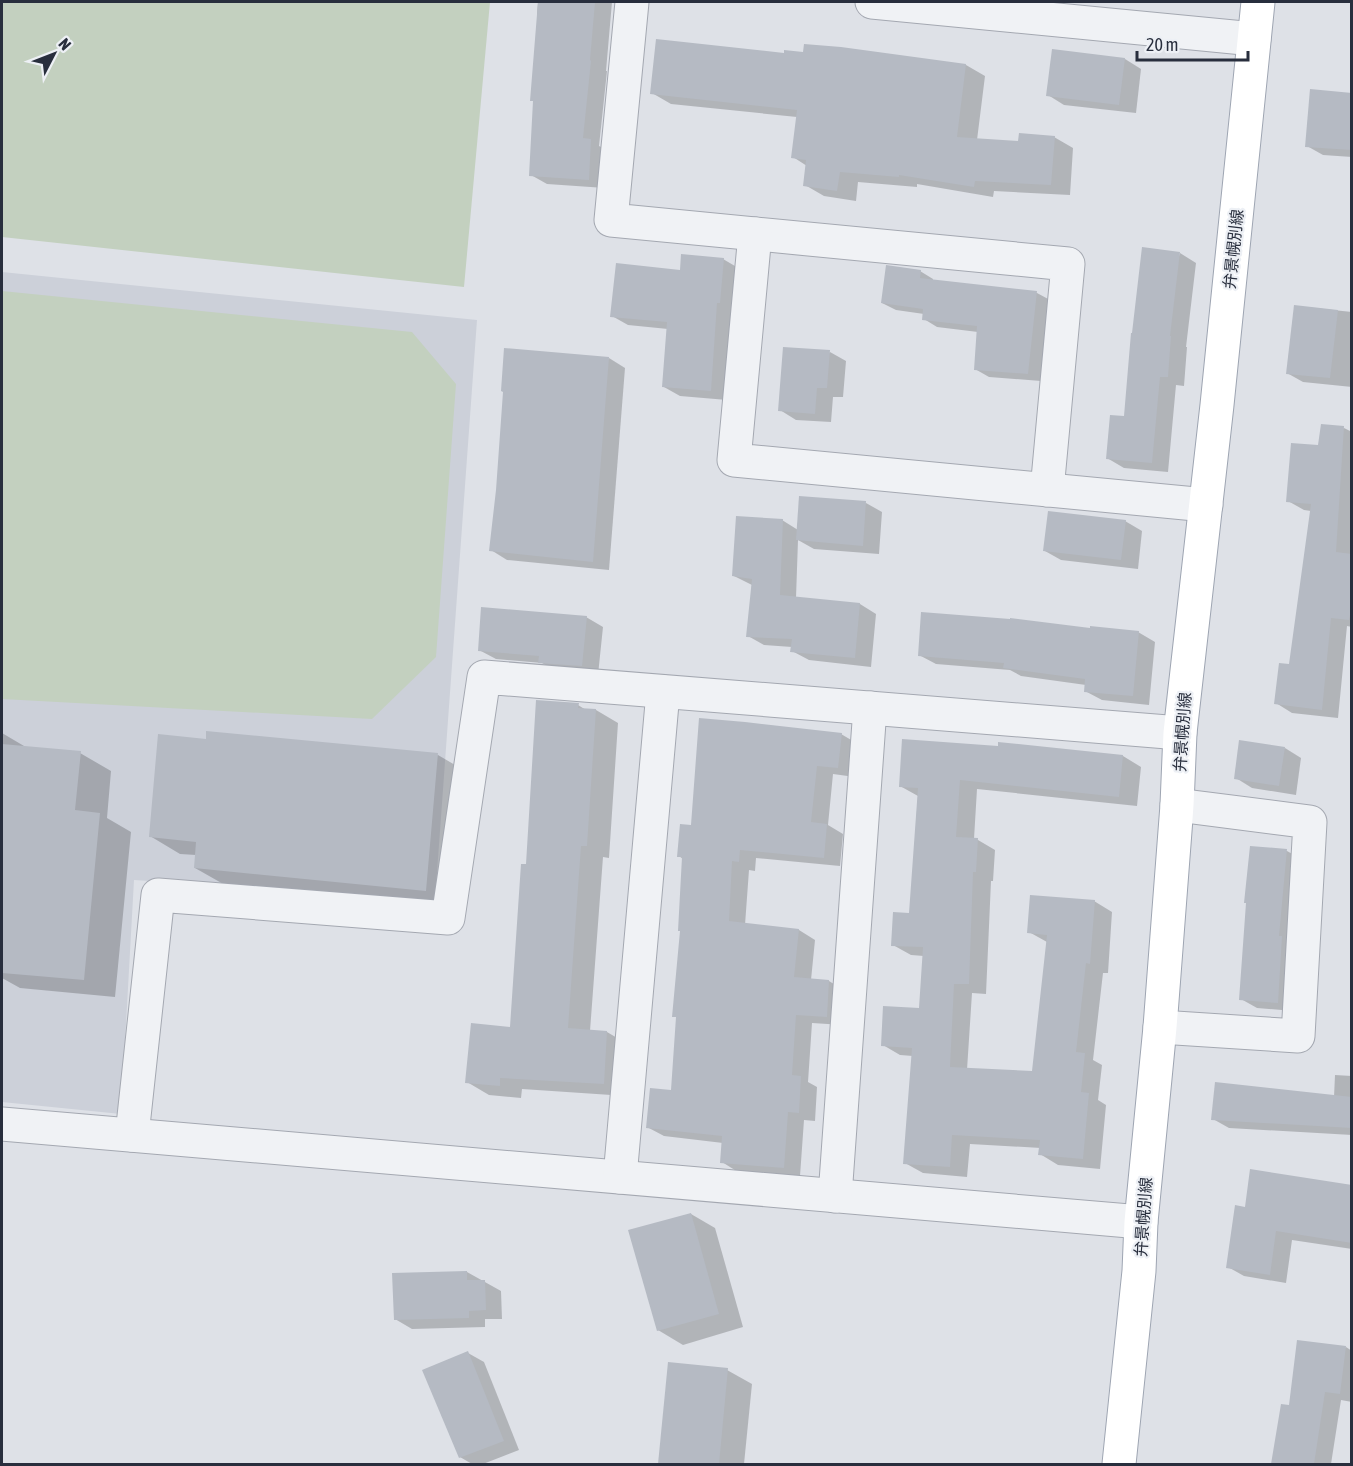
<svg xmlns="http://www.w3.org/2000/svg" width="1353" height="1466" font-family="'Asap Condensed','Noto Sans JP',sans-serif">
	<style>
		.built { fill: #ccd0d9 }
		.garden { fill: #c3d0bf }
		.shadow { fill: #0003 }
		.building { fill: #b5bac3 }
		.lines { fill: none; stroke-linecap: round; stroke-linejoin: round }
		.minor-casing { stroke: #a4a8b1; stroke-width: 35 }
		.major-casing { stroke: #9ea5b2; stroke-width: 35 }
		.minor { stroke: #f0f2f5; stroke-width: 33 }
		.major { stroke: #fff; stroke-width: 33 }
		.labels { text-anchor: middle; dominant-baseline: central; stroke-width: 4.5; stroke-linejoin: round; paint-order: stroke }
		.street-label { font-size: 16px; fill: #282e3d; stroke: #edf0f5 }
	</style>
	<rect width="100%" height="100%" fill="#dee1e7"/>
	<path class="built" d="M2 272 477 320 435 900 134 880 121 1114 2 1102Z"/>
	<g class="garden">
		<path d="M2 2H490L464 287 2 237Z"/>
		<path d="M2 291 412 332 456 384 436 657 372 719 2 699Z"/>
	</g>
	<g class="shadow">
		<path d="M538 2H612L606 71H607L599 146 607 150 605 188 547 184 531 175 535 102 531 100 539 16 537 14Z"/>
		<path d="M785 55 966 65 985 76 977 140 1019 143 1054 137 1073 148 1070 195 994 191 993 197 917 184V187L858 182 856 201 824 196 805 185 807 166 793 157 797 117 671 104 652 93Z"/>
		<path d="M1125 59 1141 69 1136 113 1064 105 1048 95Z"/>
		<path d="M1352 94V157L1323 155 1307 146Z"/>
		<path d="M1180 253 1196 263 1186 347H1187L1184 386 1176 385 1168 472 1124 468 1107 458 1126 417Z"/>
		<path d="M723 259 740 269 727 400 680 396 664 387 668 329 628 325 612 316Z"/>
		<path d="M920 271 933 279V281L1037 293 1050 300 1041 381 989 377 975 369 978 332 937 327 924 319V314L896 310 882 303Z"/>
		<path d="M1295 306 1352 312V387L1303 382 1287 373Z"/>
		<path d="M830 352 846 361 843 397H833L831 422 796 420 780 410Z"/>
		<path d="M609 358 625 368 609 570 507 560 491 550Z"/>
		<path d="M1344 428 1352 432V627L1347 626 1338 718 1292 713 1276 703 1290 666 1311 511 1304 510 1288 501 1320 447Z"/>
		<path d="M866 503 882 512 879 554 814 549 798 540 796 598 860 604 876 614 871 667 809 660 792 651V647L764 645 748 636 752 585 734 576 782 520 798 530Z"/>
		<path d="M1125 521 1142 531 1138 569 1061 560 1045 551Z"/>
		<path d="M586 617 603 627 598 675 556 671 542 663 496 659 479 650Z"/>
		<path d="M1091 630 1138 632 1155 642 1149 705 1102 700 1085 691 1086 685 1021 676 1010 670 936 664 919 655Z"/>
		<path d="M578 705 586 710H596L618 723 609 858 603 857 590 1031 607 1032 629 1045 626 1096 522 1089 521 1098 489 1095 467 1082 512 1029 527 866Z"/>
		<path d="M2 733 24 746V748L80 753 111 771 107 818 131 832 115 997 20 988 2 978Z"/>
		<path d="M841 734 858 744 855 777 833 774 828 825 843 834 840 866 756 858 755 871 749 870 745 925 799 930 815 940 811 980 829 981 845 991 843 1025 812 1023 808 1082 817 1087 815 1121 804 1120 800 1176 738 1172 722 1162 723 1143 664 1136 647 1127 672 1091 678 1018 674 1016 682 931 683 859 679 856 693 827Z"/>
		<path d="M1285 748 1301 758 1296 795 1252 788 1236 778Z"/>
		<path d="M438 755 467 772 455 907 225 885 195 868 196 855 180 854 150 836Z"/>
		<path d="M1123 756 1141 767 1137 806 977 789 974 839 978 840 995 850 993 881H991L986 994 972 993 967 1070 1033 1073 1047 942 1029 932 1094 901 1112 912 1108 973H1103L1093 1060 1102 1065 1098 1100 1106 1105 1100 1169 1058 1165 1040 1154 1041 1148 970 1144 967 1177 923 1173 905 1163 913 1056 900 1055 883 1045 920 1010 924 956 911 955 893 945 910 915 918 796 900 786Z"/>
		<path d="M1251 847 1287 851 1303 860 1294 1011 1257 1008 1241 999Z"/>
		<path d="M1335 1075 1352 1076V1135L1229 1128 1213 1119 1334 1097Z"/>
		<path d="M1352 1186V1249L1292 1240 1286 1283 1244 1276 1228 1267 1246 1209Z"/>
		<path d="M691 1214 715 1228 743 1327 683 1345 658 1330Z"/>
		<path d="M467 1272 501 1291 502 1319H485V1327L412 1329 395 1319Z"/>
		<path d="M1346 1347 1352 1351V1402L1341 1400 1331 1464H1273L1282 1406 1291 1407Z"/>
		<path d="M468 1353 484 1362 519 1450 483 1464H472L460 1457Z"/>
		<path d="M669 1364 727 1370 752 1384 744 1464H659Z"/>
	</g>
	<g class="building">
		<path d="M538 2H595L590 60 591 61 583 138 591 139 589 180 529 176 533 101H530Z"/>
		<path d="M656 39 784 53V50L803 52 804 44 841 47 966 64 957 137 1018 141 1019 133 1055 136 1051 185 975 181 974 187 899 175V177L840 172 837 191 803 186 806 160 791 158 797 110 650 94Z"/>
		<path d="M1052 49 1125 58 1119 105 1046 96Z"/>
		<path d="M1310 89 1352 93V150L1305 147Z"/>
		<path d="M1142 247 1180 252 1170 336H1171L1168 377H1160L1152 463 1106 459 1110 415 1124 416 1131 333H1132Z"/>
		<path d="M681 254 724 258 720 303H717L711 391 662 387 667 322 610 317 616 263 680 270Z"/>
		<path d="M886 265 921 270 920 278 1037 291 1028 374 974 370 977 326 922 320 923 309 881 303Z"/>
		<path d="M1294 305 1338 310 1330 378 1286 374Z"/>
		<path d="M783 347 830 350 827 388H817L815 414 778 411Z"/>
		<path d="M504 348 609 357 593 562 489 551 496 490 503 392 501 391Z"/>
		<path d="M1321 424 1344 426 1336 552 1352 554V605L1349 620 1331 618 1322 710 1274 704 1279 663 1289 664 1311 504 1286 502 1291 443 1318 445Z"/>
		<path d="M799 496 866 501 863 546 796 540Z"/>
		<path d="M1048 511 1126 520 1121 560 1043 551Z"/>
		<path d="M736 516 783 519 780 595 860 603 855 658 790 652 792 639 746 637 752 579 732 576Z"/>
		<path d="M481 607 587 616 582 666 538 663 539 656 478 651Z"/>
		<path d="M921 612 1010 619V618L1090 628V626L1139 631 1133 696 1084 692 1085 679 1003 668 1004 663 918 656Z"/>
		<path d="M536 700 579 703 578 708 596 709 587 846H581L568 1028 607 1031 604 1084 500 1078V1086L465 1083 471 1023 510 1027 521 864H526Z"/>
		<path d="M699 718 745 722 842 733 838 768 817 766 811 822 827 824 824 858 740 850 739 862 732 861 729 921 799 929 794 977 829 980 827 1017 796 1015 792 1075 801 1076 799 1113 788 1112 784 1168 720 1163 722 1136 646 1128 650 1088 671 1090 676 1017H672L680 931H678L682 857H677L680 824 691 825Z"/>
		<path d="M206 731 438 753 426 891 194 868 196 842 149 837 158 734 206 739Z"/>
		<path d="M902 739 998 746V742L1123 755 1119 797 960 780 956 837 978 838 976 872H973L969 984H954L950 1067 1032 1071 1047 935 1027 933 1030 895 1095 900 1090 964 1086 963 1076 1052 1085 1053 1081 1092 1089 1093 1083 1159 1038 1155 1040 1140 952 1135 950 1167 903 1164 912 1048 881 1046 883 1006 919 1008 923 947 891 946 893 912 909 913 918 788 899 787Z"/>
		<path d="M1239 740 1285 747 1279 786 1234 779Z"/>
		<path d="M2 744 81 751 75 810 100 813 84 980 2 973Z"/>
		<path d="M1250 846 1287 849 1279 936H1282L1278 1003 1239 1000 1246 903H1244Z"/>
		<path d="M1215 1082 1352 1097V1128L1211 1120Z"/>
		<path d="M1250 1169 1352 1185V1243L1276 1231 1270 1275 1226 1268 1235 1205 1245 1207Z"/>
		<path d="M691 1213 719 1314 657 1331 628 1230Z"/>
		<path d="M467 1271V1280H485L486 1310 469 1311V1318L394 1320 392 1273Z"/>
		<path d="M1297 1340 1346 1346 1340 1394 1325 1392 1314 1464H1271L1281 1404 1289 1405Z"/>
		<path d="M468 1351 504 1441 459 1458 422 1370Z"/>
		<path d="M668 1362 728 1368 719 1464H658Z"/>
	</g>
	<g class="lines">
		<defs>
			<g id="minor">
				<path d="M632 2 611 220 1068 264 1047 490"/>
				<path d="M872 2 1254 39"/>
				<path d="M755 234 734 460 1206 505"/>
				<path d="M1160 1027 1298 1036 1310 822 1177 805"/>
				<path d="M2 1124 1141 1222"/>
				<path d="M132 1135 158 895 448 918 484 677 1180 733"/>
				<path d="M620 1177 663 692"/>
				<path d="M835 1196 870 708"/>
			</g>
			<path id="major" d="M1119 1464 1139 1271 1141 1222 1160 1027 1177 805 1180 733 1217 405 1258 2"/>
		</defs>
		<use href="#minor" class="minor-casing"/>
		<use href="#major" class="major-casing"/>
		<use href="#minor" class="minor"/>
		<use href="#major" class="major"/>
	</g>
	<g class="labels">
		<g class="street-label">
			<text transform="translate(1233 249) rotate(-84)">弁景幌別線</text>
			<text transform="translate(1182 732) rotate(-86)">弁景幌別線</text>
			<text transform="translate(1143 1217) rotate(-86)">弁景幌別線</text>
		</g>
	</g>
	<rect width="1353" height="1466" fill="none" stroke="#282e3d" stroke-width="6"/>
	<g transform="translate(54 54) rotate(48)" stroke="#edf0f5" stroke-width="4.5" paint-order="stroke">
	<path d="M0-4.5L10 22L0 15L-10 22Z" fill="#282e3d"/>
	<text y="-9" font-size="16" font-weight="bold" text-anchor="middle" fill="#282e3d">N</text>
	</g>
	<path d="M1137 51v9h111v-9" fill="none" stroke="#282e3d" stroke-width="3"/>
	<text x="1146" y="51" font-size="18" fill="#282e3d" stroke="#edf0f5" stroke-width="4.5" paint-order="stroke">20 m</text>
</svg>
